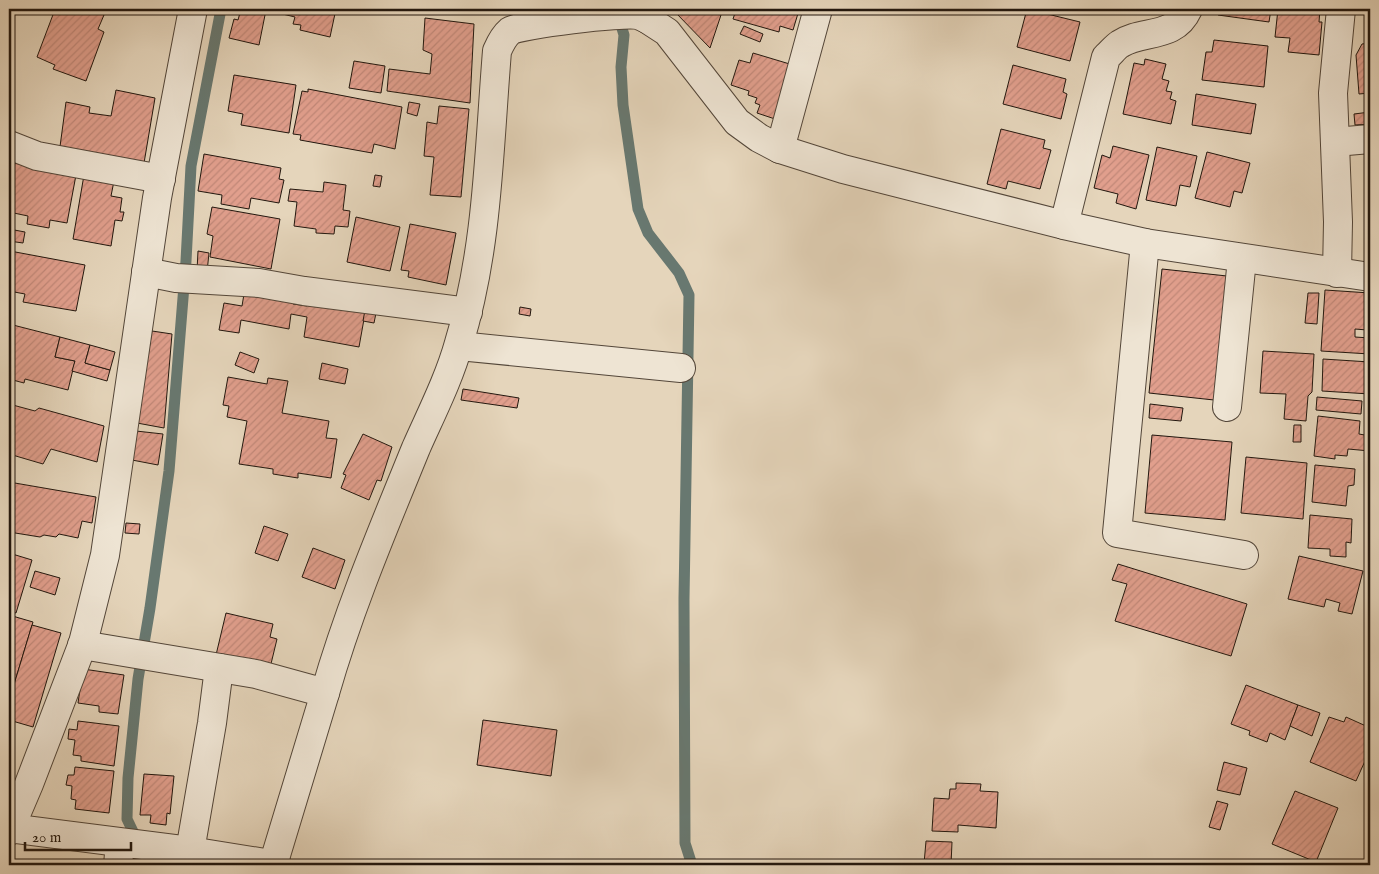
<svg xmlns="http://www.w3.org/2000/svg" width="1379" height="874" font-family="'IM FELL English',serif">
	<style>
		.lines { fill: none; stroke-linecap: round; stroke-linejoin: round }
		.stream { stroke: #687870; stroke-width: 11 }
		.building { fill: url(#building-hatch); stroke: #22170e }
		.minor-casing { stroke: #534639; stroke-width: 30 }
		.minor { stroke: #eee4d3; stroke-width: 28 }
	</style>
	<defs>
		<pattern id="building-hatch" width="6" height="6" patternUnits="userSpaceOnUse" patternTransform="scale(1.25)"><rect width="6" height="6" fill="#e19f8d"/><path d="M-1 1l2-2M0 6l6-6M5 7l2-2" fill="none" stroke="#c18878"/></pattern>
	</defs>
	<rect width="100%" height="100%" fill="#e5d5bb"/>
	<filter id="stains"><feTurbulence type="fractalNoise" baseFrequency=".004" numOctaves="4"/><feColorMatrix values="0 0 0 0 .2 0 0 0 0 .09 0 0 0 0 .02 0 0 0 .5 -.17"/></filter>
	<radialGradient id="worn" r=".72"><stop offset=".6" stop-color="#630" stop-opacity="0"/><stop offset="1" stop-color="#630" stop-opacity=".3"/></radialGradient>
	<g class="lines">
		<g class="stream">
			<path d="M618 15 624 35 621 67 623 105 638 209 648 233 679 273 689 295 684 599 685 843 692 865"/>
			<path d="M149 865 127 819 128 778 138 679 150 608 169 471 186 261 191 166 221 9"/>
		</g>
	</g>
	<g class="building">
		<path d="M48 9H96V11L104 15 98 29 104 32 86 81 53 69 55 65 37 57 54 12Z"/>
		<path d="M241 9H336L330 37 300 30 301 25 293 24 295 17 266 10 259 45 229 38 234 19 238 20Z"/>
		<path d="M676 9H723L710 48 675 12Z"/>
		<path d="M728 9H806V12L799 10 793 30 780 26 779 32 733 19 735 13 727 11Z"/>
		<path d="M1027 9 1080 22 1070 61 1017 47Z"/>
		<path d="M1219 9H1271L1269 22 1218 15Z"/>
		<path d="M1278 9H1320L1319 22H1322L1319 55 1288 52 1290 38 1275 37Z"/>
		<path d="M425 18 474 24 470 103 387 91 389 69 430 74 432 54 423 50Z"/>
		<path d="M744 26 763 34 760 42 740 34Z"/>
		<path d="M1214 40 1268 46 1264 87 1202 80 1206 52H1212Z"/>
		<path d="M1370 43V93L1359 94 1356 55 1362 44Z"/>
		<path d="M753 53 793 65 775 119 757 113 760 105 755 103 757 98 748 95 749 91 731 85 739 60 750 63Z"/>
		<path d="M1145 59 1166 64 1162 79 1169 81 1166 91 1172 92 1170 99 1176 101 1171 124 1123 114 1134 63 1144 65Z"/>
		<path d="M354 61 385 66 381 93 349 88Z"/>
		<path d="M1013 65 1066 79 1063 92 1067 94 1061 119 1003 104Z"/>
		<path d="M234 75 296 85 289 133 241 125 243 114 228 111Z"/>
		<path d="M308 89 402 107 395 149 374 144 372 153 300 140 301 135 293 134 302 91 308 92Z"/>
		<path d="M116 90 155 98 143 169 59 154 66 102 90 107 89 113 111 116Z"/>
		<path d="M1196 94 1256 104 1251 134 1192 125Z"/>
		<path d="M409 102 420 104 417 116 407 113Z"/>
		<path d="M439 106 469 109 461 197 430 195 434 157 424 156 427 122 437 124Z"/>
		<path d="M1370 112V124L1355 125 1354 114Z"/>
		<path d="M1001 129 1045 140 1043 148 1051 150 1040 189 1008 181 1006 189 987 184Z"/>
		<path d="M1113 146 1149 155 1136 209 1116 203 1118 194 1094 188 1102 155 1110 158Z"/>
		<path d="M1157 147 1197 156 1190 187 1180 185 1176 206 1146 200Z"/>
		<path d="M1207 152 1250 163 1242 193 1234 191 1230 207 1195 198Z"/>
		<path d="M204 154 281 168 279 179 284 180 279 203 251 198 249 209 221 204 222 195 198 191Z"/>
		<path d="M9 162 76 175 67 223 50 220 49 228 27 224 28 216 9 212Z"/>
		<path d="M84 175 114 181 111 196 122 198 120 212H124L122 221 115 220 111 246 73 239Z"/>
		<path d="M375 175 382 176 380 187 373 186Z"/>
		<path d="M324 182 346 185 343 210 350 211 348 227 335 226 334 234 316 233V229L294 226 297 202 288 201 290 189 323 192Z"/>
		<path d="M212 207 280 219 271 269 210 257 213 236 207 234Z"/>
		<path d="M356 217 400 227 390 271 347 262Z"/>
		<path d="M410 224 456 233 446 285 408 277 409 271 401 270Z"/>
		<path d="M9 229 25 232 23 243 9 241Z"/>
		<path d="M10 251 85 265 76 311 23 302 25 294 9 291Z"/>
		<path d="M198 251 209 253 207 272 197 271Z"/>
		<path d="M1162 269 1227 276 1214 400 1149 393Z"/>
		<path d="M245 288 294 296 293 304 307 306 309 298 366 308 359 347 304 337 307 317 291 314 289 329 241 320 239 333 219 330 224 303 242 306Z"/>
		<path d="M1325 290 1370 293V319H1367V330L1355 329V337L1370 338V354L1321 351Z"/>
		<path d="M1308 293H1319L1317 324 1305 323Z"/>
		<path d="M520 307 531 309 530 316 519 314Z"/>
		<path d="M365 310 376 313 374 323 363 321Z"/>
		<path d="M9 324 60 337 55 357 75 361 68 390 25 379 24 383 9 379Z"/>
		<path d="M152 331 172 334 164 428 137 423Z"/>
		<path d="M60 337 90 345 85 363 110 370 107 381 72 371 75 361 55 357Z"/>
		<path d="M90 345 115 352 110 370 85 363Z"/>
		<path d="M1263 351 1314 354 1312 392 1308 396 1306 421 1284 419 1286 394 1260 393Z"/>
		<path d="M240 352 259 359 254 373 235 365Z"/>
		<path d="M1323 359 1370 362V394L1322 391Z"/>
		<path d="M322 363 348 369 345 384 319 379Z"/>
		<path d="M228 377 267 384 268 378 288 381 282 413 329 421 326 438 337 439 331 478 298 473V478L273 474V469L239 464 247 421 227 417 229 406 223 405Z"/>
		<path d="M463 389 519 398 517 408 461 400Z"/>
		<path d="M1317 397 1362 401 1361 414 1316 410Z"/>
		<path d="M9 404 35 411 39 408 104 426 97 462 51 449 43 464 9 454Z"/>
		<path d="M1150 404 1183 408 1181 421 1149 418Z"/>
		<path d="M1318 416 1360 421 1359 434 1370 436V451L1348 449 1347 456 1335 455V459L1314 456Z"/>
		<path d="M1294 425H1301V442H1293Z"/>
		<path d="M136 431 163 434 158 465 132 460Z"/>
		<path d="M363 434 392 447 381 481 377 480 369 500 341 488 346 475 343 474Z"/>
		<path d="M1152 435 1232 442 1225 520 1145 513Z"/>
		<path d="M1246 457 1307 463 1303 519 1241 513Z"/>
		<path d="M1315 465 1355 469 1354 485 1348 486 1346 506 1312 502Z"/>
		<path d="M9 482 96 497 92 523 82 521 78 538 59 534 56 537 44 535 40 537 9 532Z"/>
		<path d="M1310 515 1352 519 1351 543 1346 542V557L1330 556V549L1308 548Z"/>
		<path d="M126 523 140 524 139 534 125 533Z"/>
		<path d="M264 526 288 534 278 561 255 553Z"/>
		<path d="M313 548 345 560 335 589 302 577Z"/>
		<path d="M9 553 32 560 16 613 9 611Z"/>
		<path d="M1299 556 1363 571 1352 614 1338 611 1340 603 1326 599 1324 607 1288 599Z"/>
		<path d="M1118 564 1247 604 1231 656 1115 621 1127 584 1112 580Z"/>
		<path d="M35 571 60 578 55 595 30 587Z"/>
		<path d="M226 613 273 624 270 637 277 639 270 668 216 655Z"/>
		<path d="M9 615 33 622 9 701Z"/>
		<path d="M32 625 61 633 33 727 9 720V701Z"/>
		<path d="M83 669 124 675 118 714 99 712V706L78 703Z"/>
		<path d="M1246 685 1298 705 1285 740 1270 733 1267 742 1249 735 1250 731 1231 724Z"/>
		<path d="M1298 705 1320 713 1312 736 1290 726Z"/>
		<path d="M1329 717 1344 722 1346 717 1366 726V728L1370 730V763L1365 761 1356 781 1310 762Z"/>
		<path d="M483 720 557 730 551 776 477 765Z"/>
		<path d="M78 721 119 726 114 766 81 761V756L73 755 75 740 68 739 69 729 77 730Z"/>
		<path d="M1224 762 1247 768 1240 795 1217 790Z"/>
		<path d="M75 767 114 771 109 813 75 809 76 800 71 799 72 786 66 785 68 775H74Z"/>
		<path d="M144 774 174 776 170 814 167 813 166 825 150 823 151 815H140Z"/>
		<path d="M956 783 981 784 980 791 998 792 996 828 958 825V832L932 831 934 798 949 799 950 789H956Z"/>
		<path d="M1295 791 1338 808 1316 862 1272 844Z"/>
		<path d="M1217 801 1228 804 1220 830 1209 827Z"/>
		<path d="M926 841 952 842 951 865 924 864Z"/>
	</g>
	<g class="lines">
		<defs>
			<g id="minor">
				<path d="M652 9 647 19 667 32 737 122 759 138 780 149 843 169 1064 225 1145 243 1370 277"/>
				<path d="M1335 142 1370 139"/>
				<path d="M9 145 37 156 161 179"/>
				<path d="M780 149 818 9"/>
				<path d="M1064 225 1106 57C1111 53 1115 47 1120 44 1142 29 1174 40 1188 9"/>
				<path d="M1145 243 1117 533 1244 555"/>
				<path d="M146 272 176 278 259 283 304 291 468 312"/>
				<path d="M1337 273 1338 222 1333 93 1341 9"/>
				<path d="M459 346 681 368"/>
				<path d="M1227 407 1242 259"/>
				<path d="M82 645 256 674 325 693C349 609 383 529 416 448 431 414 449 379 459 343 488 249 489 148 497 51 500 44 504 36 510 31 520 24 624 12 637 15 640 15 644 18 647 19"/>
				<path d="M9 828 190 851 277 865"/>
				<path d="M9 831 29 784 83 643 105 555 157 198 193 9"/>
				<path d="M190 851 212 723 219 668"/>
				<path d="M118 865 120 843"/>
				<path d="M273 865 325 693"/>
			</g>
		</defs>
		<use href="#minor" class="minor-casing"/>
		<use href="#minor" class="minor"/>
	</g>
	<rect width="1379" height="874" fill="none" stroke="#e5d5bb" stroke-width="30"/>
	<rect x="10" y="10" width="1359" height="854" fill="none" stroke="#22170e" stroke-width="2.5"/>
	<rect x="15" y="15" width="1349" height="844" fill="none" stroke="#22170e"/>
	<path d="M25 842v8h106v-8" fill="none" stroke="#22170e" stroke-width="2.5"/>
	<text x="32" y="842" font-size="15" fill="#22170e" stroke="#eee4d3" stroke-width="4" paint-order="stroke">20 m</text>
	<rect width="100%" height="100%" filter="url(#stains)"/>
	<rect width="100%" height="100%" fill="url(#worn)"/>
</svg>
